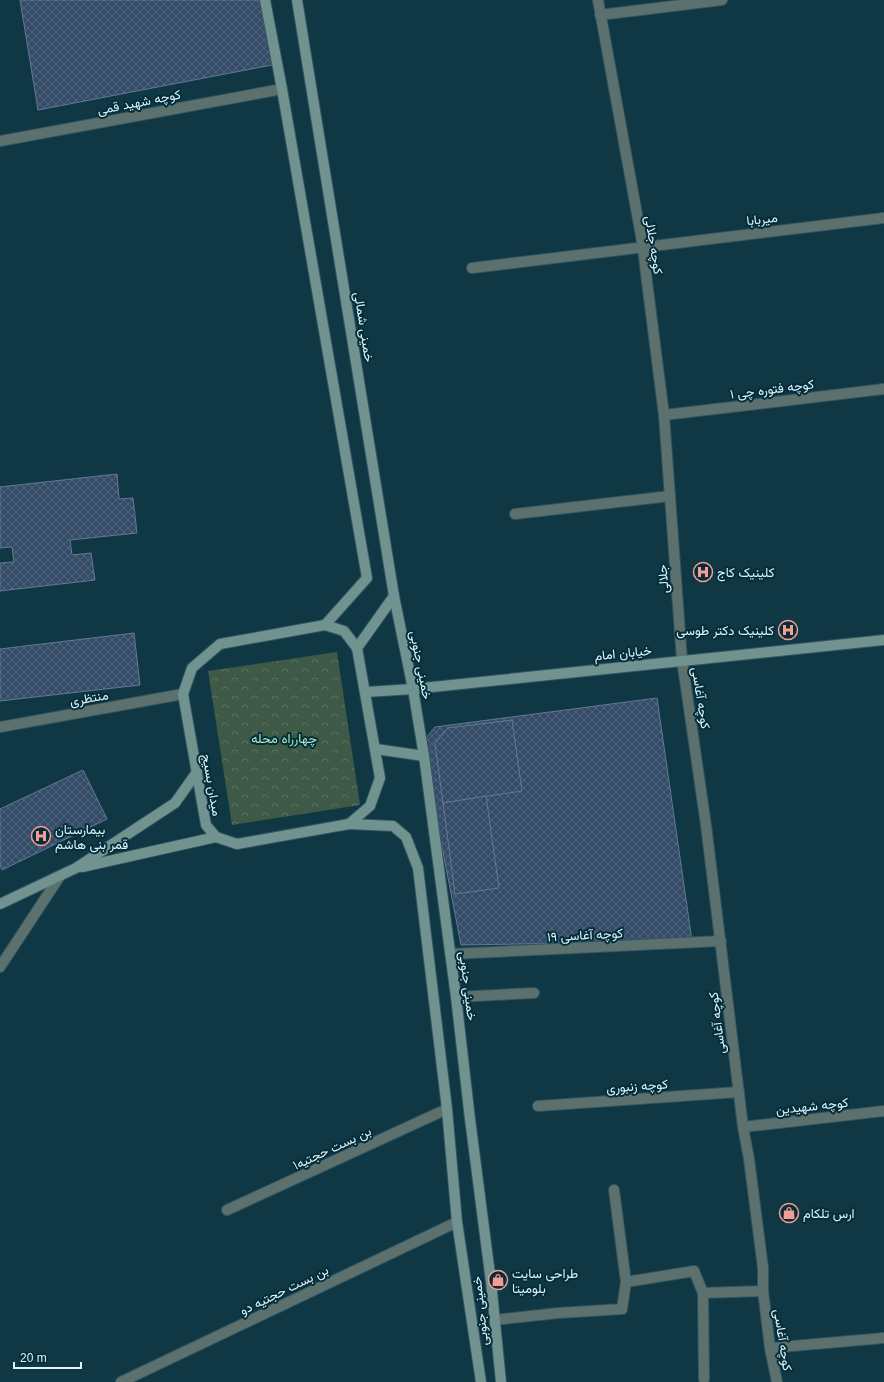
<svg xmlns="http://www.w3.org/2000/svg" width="884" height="1382" font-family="Arial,Vazirmatn,sans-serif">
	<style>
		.park { fill: url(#park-crowns) }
		.building { fill: url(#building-cross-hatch); stroke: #637993 }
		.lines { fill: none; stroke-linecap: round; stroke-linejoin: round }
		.minor-casing { stroke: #315661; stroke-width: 12 }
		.tertiary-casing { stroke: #315661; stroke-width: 12 }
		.secondary-casing { stroke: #315661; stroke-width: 12 }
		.minor { stroke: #5c716e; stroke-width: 10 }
		.tertiary { stroke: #5c716e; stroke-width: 10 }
		.secondary { stroke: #71938f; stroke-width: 10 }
		.labels { text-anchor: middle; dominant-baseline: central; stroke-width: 4; stroke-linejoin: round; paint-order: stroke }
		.street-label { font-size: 13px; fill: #dff4fb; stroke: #032e3a }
		.poi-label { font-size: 13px; fill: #dff4fb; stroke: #032e3a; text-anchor: start }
		.park-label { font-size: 13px; fill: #abeac0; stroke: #032e3a }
	</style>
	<defs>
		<pattern id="park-crowns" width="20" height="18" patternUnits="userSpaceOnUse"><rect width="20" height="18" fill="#3e5a47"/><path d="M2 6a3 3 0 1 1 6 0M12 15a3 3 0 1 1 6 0" fill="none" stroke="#597262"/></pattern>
		<pattern id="building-cross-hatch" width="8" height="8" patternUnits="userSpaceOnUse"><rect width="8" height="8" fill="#344c68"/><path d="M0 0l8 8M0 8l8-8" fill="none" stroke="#51667e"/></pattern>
	</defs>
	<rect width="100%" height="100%" fill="#103844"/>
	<path class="park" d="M337 652 360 805 232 825 208 671Z"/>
	<g class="building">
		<path d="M20 0H265L277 64 38 110Z"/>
		<path d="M117 474 119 499 133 498 137 533 70 540 72 555 91 553 95 580 0 591V563L14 562 12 547 0 548V487Z"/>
		<path d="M134 633 140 685 0 701V649Z"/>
		<path d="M657 698 692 941 461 945 422 743 435 727Z"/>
		<path d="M512 720 522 791 443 803 435 743 448 728Z"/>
		<path d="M83 770 107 819 2 870 0 865V809Z"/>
		<path d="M486 796 499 888 455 894 443 803Z"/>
	</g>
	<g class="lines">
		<defs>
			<g id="minor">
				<path d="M598 0 643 247 646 274 664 415 682 660 706 825 743 1127 749 1159 763 1268V1291L770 1348 777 1382"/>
				<path d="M600 15 722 0"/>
				<path d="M0 141 282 89"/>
				<path d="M472 268 884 218"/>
				<path d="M664 415 884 389"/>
				<path d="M515 514 670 496"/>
				<path d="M451 954 721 941"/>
				<path d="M0 967 60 876"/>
				<path d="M456 997 534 993"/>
				<path d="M538 1106 739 1092"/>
				<path d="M743 1127 884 1111"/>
				<path d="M614 1190 626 1282"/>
				<path d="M227 1210 447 1109"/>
				<path d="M703 1293 704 1379"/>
				<path d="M495 1320 558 1313 622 1309 626 1282 694 1271 703 1293 763 1291"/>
				<path d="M770 1348 884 1338"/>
				<path d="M121 1382 457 1222"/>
			</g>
			<path id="tertiary" d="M0 727 183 694"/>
			<g id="secondary">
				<path d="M265 0 282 89 367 578 325 625"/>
				<path d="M297 0 394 596 357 648"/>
				<path d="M394 596 413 689 424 756 456 997 470 1119 491 1282 501 1382"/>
				<path d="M325 625 344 631 357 648 380 778 370 806 349 824 237 844 216 837 206 825 183 694 192 668 220 644Z"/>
				<path d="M366 692 413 689 884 640"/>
				<path d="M376 749 424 756"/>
				<path d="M349 824 393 826 406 837 418 868 447 1109 457 1222 481 1382"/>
				<path d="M82 867 216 837"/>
				<path d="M0 904 76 868 175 803 197 772"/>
			</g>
		</defs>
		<use href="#minor" class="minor-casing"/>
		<use href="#tertiary" class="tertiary-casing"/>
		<use href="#secondary" class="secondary-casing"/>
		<use href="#minor" class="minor"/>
		<use href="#tertiary" class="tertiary"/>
		<use href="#secondary" class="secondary"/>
	</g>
	<defs>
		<symbol id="hospital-ring" viewBox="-11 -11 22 22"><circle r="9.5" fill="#032e3a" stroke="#f59c94" stroke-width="1.5"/><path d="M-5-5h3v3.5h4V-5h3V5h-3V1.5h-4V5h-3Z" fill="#f59c94"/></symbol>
		<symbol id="shop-ring" viewBox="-11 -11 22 22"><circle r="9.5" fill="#032e3a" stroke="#f59c94" stroke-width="1.5"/><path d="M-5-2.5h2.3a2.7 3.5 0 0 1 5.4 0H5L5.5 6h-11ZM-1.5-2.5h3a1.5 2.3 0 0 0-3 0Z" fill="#f59c94"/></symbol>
	</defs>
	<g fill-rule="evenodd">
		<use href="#hospital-ring" x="692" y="561" width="22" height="22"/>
		<use href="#hospital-ring" x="777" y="619" width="22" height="22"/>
		<use href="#hospital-ring" x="30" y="825" width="22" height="22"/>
		<use href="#shop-ring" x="778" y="1202" width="22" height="22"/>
		<use href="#shop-ring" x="487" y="1269" width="22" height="22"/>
	</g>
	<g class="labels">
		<g class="street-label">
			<text transform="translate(139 102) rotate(-11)">کوچه شهید قمی</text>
			<text transform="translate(762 219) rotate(-7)">میربابا</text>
			<text transform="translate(654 245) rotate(81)">کوچه جلالی</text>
			<text transform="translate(364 327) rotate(81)">خمینی شمالی</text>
			<text transform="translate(772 389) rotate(-7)">کوچه فتوره چی ۱</text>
			<text transform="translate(663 579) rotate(-94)">جلالی</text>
			<text transform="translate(623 653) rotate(-6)">خیابان امام</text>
			<text transform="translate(421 665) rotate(79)">خمینی جنوبی</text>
			<text transform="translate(89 698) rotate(-10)">منتظری</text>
			<text transform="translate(701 698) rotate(81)">کوچه آغاسی</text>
			<text transform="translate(212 785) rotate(80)">میدان بسیج</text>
			<text transform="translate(585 935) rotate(-3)">کوچه آغاسی ۱۹</text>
			<text transform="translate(468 986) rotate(83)">خمینی جنوبی</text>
			<text transform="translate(717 1023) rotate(-97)">کوچه آغاسی</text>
			<text transform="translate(637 1086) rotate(-4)">کوچه زنبوری</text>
			<text transform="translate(812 1106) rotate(-6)">کوچه شهیدین</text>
			<text transform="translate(332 1148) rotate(-25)">بن بست حجتیه۱</text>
			<text transform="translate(284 1290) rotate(-26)">بن بست حجتیه دو</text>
			<text transform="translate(480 1311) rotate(-96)">خمینی جنوبی</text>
			<text transform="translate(783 1340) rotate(81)">کوچه آغاسی</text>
		</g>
		<g class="poi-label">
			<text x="717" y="572">کلینیک کاج</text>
			<text x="774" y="630" text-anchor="end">کلینیک دکتر طوسی</text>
			<text x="55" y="829">بیمارستان<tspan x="55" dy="15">قمر بنی هاشم</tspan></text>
			<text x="803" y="1213">ارس تلکام</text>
			<text x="512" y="1273">طراحی سایت<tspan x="512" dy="15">بلومیتا</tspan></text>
		</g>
		<g class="park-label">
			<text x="284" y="738">چهارراه محله</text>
		</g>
	</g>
	<path d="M14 1362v6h67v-6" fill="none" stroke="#dff4fb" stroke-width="2"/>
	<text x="20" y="1362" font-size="12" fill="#dff4fb" stroke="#032e3a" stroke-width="3" paint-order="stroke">20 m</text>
</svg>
